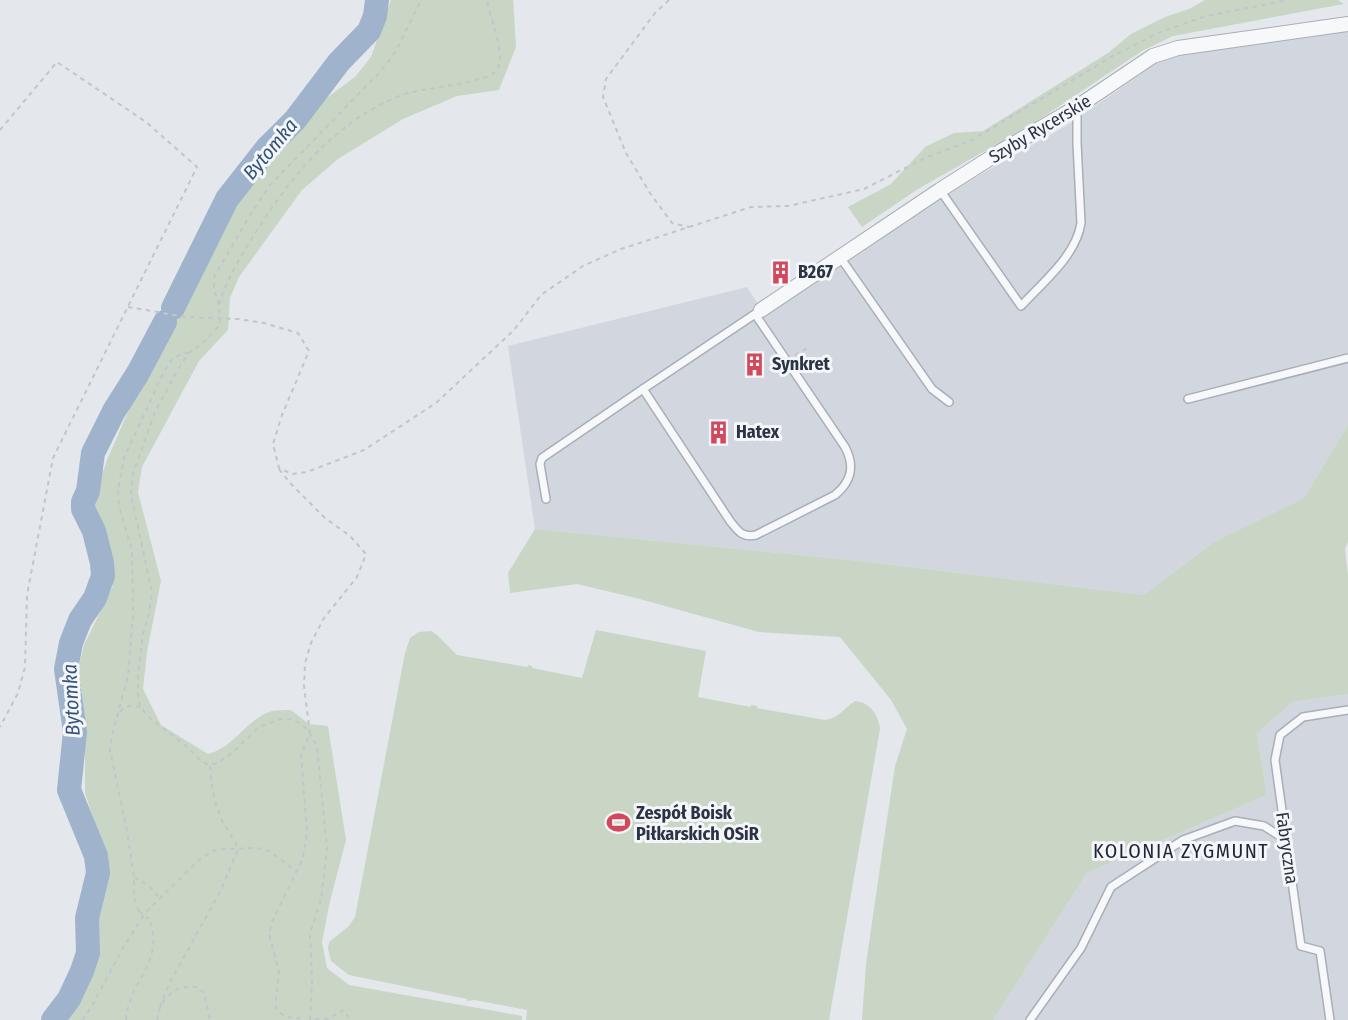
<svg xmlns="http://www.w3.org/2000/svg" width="1348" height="1020" font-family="'Fira Sans Condensed',sans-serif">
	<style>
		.built { fill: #d2d6de }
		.green { fill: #c9d6c5 }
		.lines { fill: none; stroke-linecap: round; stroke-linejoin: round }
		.river { stroke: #9fb4cc; stroke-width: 24 }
		.service-casing { stroke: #a9aeb7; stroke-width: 10 }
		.minor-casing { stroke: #a9aeb7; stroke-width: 16 }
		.path { stroke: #c2c5cb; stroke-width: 2; stroke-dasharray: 4.5 4.5; stroke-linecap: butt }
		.service { stroke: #f7f8fa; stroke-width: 7 }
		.minor { stroke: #f7f8fa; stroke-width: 14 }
		.path-bridge { stroke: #c2c5cb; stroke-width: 2; stroke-dasharray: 4.5 4.5; stroke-linecap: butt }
		.labels { text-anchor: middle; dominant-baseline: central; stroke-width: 6; stroke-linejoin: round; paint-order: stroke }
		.street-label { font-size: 18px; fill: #2b3445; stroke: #f4f6f9 }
		.poi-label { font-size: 18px; font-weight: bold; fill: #2b3445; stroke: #f4f6f9; text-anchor: start }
		.water-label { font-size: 20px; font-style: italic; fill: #34527a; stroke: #f4f6f9 }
		.neighbourhood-label { font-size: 20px; letter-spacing: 1.5px; fill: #1d2536; stroke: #f4f6f9 }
	</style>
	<rect width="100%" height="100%" fill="#e4e7ec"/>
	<g class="built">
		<path d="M1348 29V425L1304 498 1214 542 1144 595 850 560 535 529 508 346 747 287 765 315 944 195 1066 126 1170 54Z"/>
		<path d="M1348 694V1020H993L1087 873 1267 795 1257 734 1292 702Z"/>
	</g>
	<g class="green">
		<path d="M391 0H513L516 47 499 90 457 96 403 119 338 159 302 190 239 277 230 298 228 330 199 361 142 467 138 492 161 581 147 652 143 689 161 725 208 754C235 747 246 719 272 711 278 710 285 710 291 710L309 724 328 726 346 840 330 901 322 942 327 968 349 985 522 1016V1020H61L74 1001 94 965 96 928 109 866 85 793V726L76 678 84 645 113 586 106 532 92 504 107 460 134 398 170 331 233 203 320 103 355 77 371 57Z"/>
		<path d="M1205 0H1338L1344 4 1173 36 1142 51 1031 125 918 189 862 227 848 207 891 184 925 147 954 133 983 131 1108 53 1131 34 1165 17 1189 9Z"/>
		<path d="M1348 425V542L1345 549 1348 576V694L1292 702 1257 734 1267 795 1087 873 993 1020H862L866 964 886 826 895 766 907 729 891 700 840 637 759 632 636 598 577 584 510 593 508 573 535 529 850 560 1144 595 1214 542 1304 498Z"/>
		<path d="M596 630 706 651 698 697 751 707V705L757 706V708L825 720C839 718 844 708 855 701 870 702 879 716 880 729L829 1020H526L527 1010 474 1000 467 1001V999L349 975 331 961 328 949 329 942 349 926 355 917 405 653 410 638 419 632 431 631 437 635 457 655 527 667 528 665 532 666V668L582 678Z"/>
	</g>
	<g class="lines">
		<g class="river">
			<path d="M173 308 227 199 267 148 295 120 339 62 369 31 375 16 377 0"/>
			<path d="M53 1020 69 999 82 971 88 953 87 918 98 873 96 856 69 790 75 732 66 669 71 643 80 620 95 598 103 576 102 563 94 531 83 509V502L88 491 93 453 114 411 138 373 165 322"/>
		</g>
		<defs>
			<g id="service">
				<path d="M940 190 1021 306C1043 282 1076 256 1081 223L1077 143V107"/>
				<path d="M840 257 932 389 949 402"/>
				<path d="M755 314 845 447C855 466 852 481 835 495L756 535C742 538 738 531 730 521L643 389 761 310"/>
				<path d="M1188 399 1348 358"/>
				<path d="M546 499 540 464 542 458 643 389"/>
				<path d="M1030 1020 1081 948 1111 887 1183 840 1235 821 1264 826 1286 840"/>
				<path d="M1330 1020 1320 951 1301 946 1275 760 1280 735 1303 717 1348 710"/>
			</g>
			<path id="minor" d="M761 310 940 190 1003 150 1077 107 1153 56 1178 48 1348 24"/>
		</defs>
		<use href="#service" class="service-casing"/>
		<use href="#minor" class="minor-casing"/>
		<g class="path">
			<path d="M669 0 655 13 606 79 603 97 626 153 650 193 672 223 689 227"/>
			<path d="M0 130 57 62 146 122 197 167 53 458 27 595 25 667 18 693 0 727"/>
			<path d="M219 305C226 281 238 261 251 240 289 178 337 117 408 93 426 88 486 83 496 71 508 56 489 18 487 0"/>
			<path d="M128 307 186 317 238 319 264 323 298 333 309 351 282 415 273 444 279 468 292 474 307 472 364 450 436 403 514 330 541 295 583 266 621 249 751 207 788 206 864 189 925 158 972 140 1111 57 1158 33 1206 16 1289 0"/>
			<path d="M795 355 811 346"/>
			<path d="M279 469 291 484 325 518 350 536 366 554 357 577 324 618 311 643 305 663 304 686 310 734 301 755 307 832 303 858 272 922 269 934 279 972 275 1004 277 1011 286 1017 305 1019"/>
			<path d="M120 712C126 704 134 705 142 708"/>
			<path d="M210 766C211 781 213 796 218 810 222 824 233 836 238 849L221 890 170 982 160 1007C170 990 179 986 198 987L204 993 210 1020"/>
			<path d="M134 877 149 886 159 897"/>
			<path d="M139 911 134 898V877L127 831 110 750 112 735 128 676 133 615 132 551 119 506 118 490 124 458 160 380 170 361 181 354 189 353"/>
			<path d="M315 1019H328L343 1010 351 1020"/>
			<path d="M82 1020 92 1006 124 946 145 913 201 858 213 851 224 849 257 848 269 851 296 871"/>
			<path d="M126 1020C129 979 166 962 149 919"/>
			<path d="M157 1020 160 1007"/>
			<path d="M310 1020 312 981 310 933 321 900 327 849 317 746 307 729 301 724 291 719H280L259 727 232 753 217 763 209 765 201 761 186 746 150 718 142 709 138 700V677L143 634 149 613 152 592 131 495 133 474 155 412 177 371 189 353 202 344 219 326 220 319 219 305 214 290V277L249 217 269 186 379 73 396 51 421 0"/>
		</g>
		<use href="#service" class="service"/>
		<use href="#minor" class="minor"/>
		<path class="path-bridge" d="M139 911 149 919"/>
	</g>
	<defs>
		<symbol id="building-bare" viewBox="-9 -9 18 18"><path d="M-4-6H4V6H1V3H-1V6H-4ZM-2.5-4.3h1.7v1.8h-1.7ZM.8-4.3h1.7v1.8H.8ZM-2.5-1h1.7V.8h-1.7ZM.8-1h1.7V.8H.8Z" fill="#d1495b" stroke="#f4f6f9" stroke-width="2.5" paint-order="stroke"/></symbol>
		<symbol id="stadium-bare" viewBox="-9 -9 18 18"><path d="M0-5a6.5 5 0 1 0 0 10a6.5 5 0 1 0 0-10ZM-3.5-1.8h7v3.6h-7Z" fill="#d1495b" stroke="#f4f6f9" stroke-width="2.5" paint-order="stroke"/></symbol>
	</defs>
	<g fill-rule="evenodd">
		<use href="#building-bare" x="764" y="256" width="33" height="33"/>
		<use href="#building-bare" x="738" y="348" width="33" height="33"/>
		<use href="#building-bare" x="702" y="416" width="33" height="33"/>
		<use href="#stadium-bare" x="602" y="806" width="33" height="33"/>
	</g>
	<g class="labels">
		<g class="street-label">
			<text transform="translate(1040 129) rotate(-31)">Szyby Rycerskie</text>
			<text transform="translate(1287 848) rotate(82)">Fabryczna</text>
		</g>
		<g class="poi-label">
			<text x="798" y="272">B267</text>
			<text x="772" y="364">Synkret</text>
			<text x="736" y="432">Hatex</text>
			<text x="636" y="813">Zespół Boisk<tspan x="636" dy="21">Piłkarskich OSiR</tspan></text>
		</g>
		<g class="water-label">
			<text transform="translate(270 149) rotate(-50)">Bytomka</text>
			<text transform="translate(71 700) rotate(-93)">Bytomka</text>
		</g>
		<g class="neighbourhood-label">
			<text x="1181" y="851">KOLONIA ZYGMUNT</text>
		</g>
	</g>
</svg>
